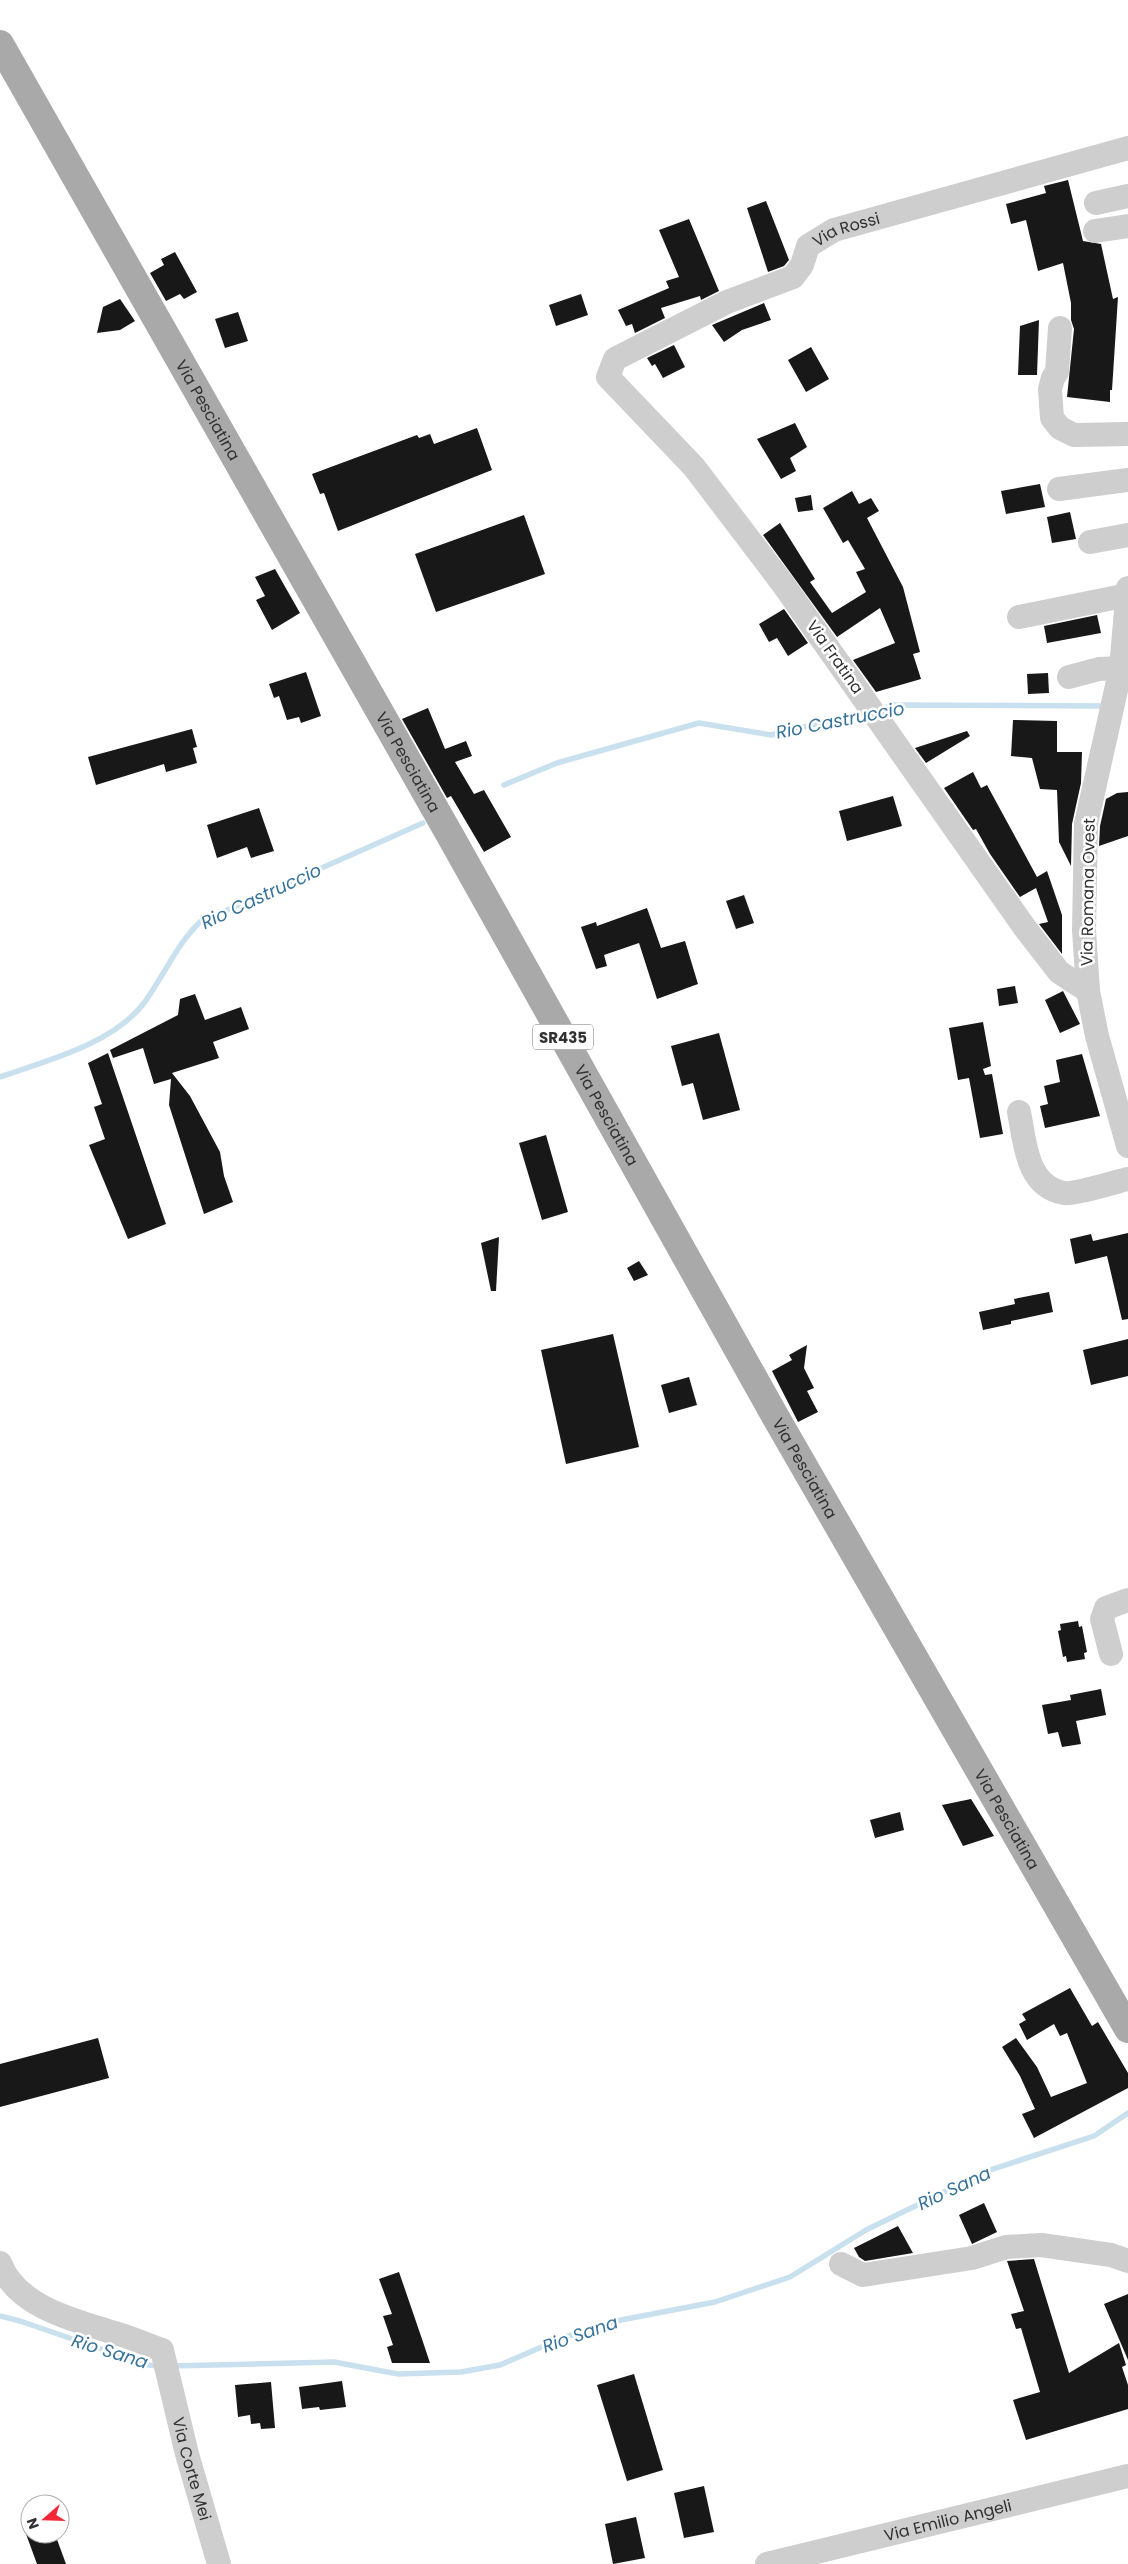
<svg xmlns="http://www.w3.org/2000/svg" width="1128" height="2564" font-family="Poppins,sans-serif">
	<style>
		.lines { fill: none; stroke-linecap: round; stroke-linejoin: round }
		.stream { stroke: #c9e0ef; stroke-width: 5.5 }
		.building { fill: #181818 }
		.minor { stroke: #cecece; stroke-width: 24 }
		.major { stroke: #a9a9a9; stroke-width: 28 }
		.labels { text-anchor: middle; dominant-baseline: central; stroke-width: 5; stroke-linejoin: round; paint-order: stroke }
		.shield { fill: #fff; stroke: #6f6f6f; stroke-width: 1 }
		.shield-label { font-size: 15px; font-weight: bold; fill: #313131 }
		.street-label { font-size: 16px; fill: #313131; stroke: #fff }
		.water-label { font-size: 18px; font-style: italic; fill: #37739a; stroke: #fff }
	</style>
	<rect width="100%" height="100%" fill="#fff"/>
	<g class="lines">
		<g class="stream">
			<path d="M877 710 895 705 1107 706"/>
			<path d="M504 785 557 763 699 723 771 735 866 712"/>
			<path d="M0 1077C46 1061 113 1044 144 1003 164 976 176 945 200 922L423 823"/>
			<path d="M0 2316 20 2321 148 2365 160 2366"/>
			<path d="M171 2366 334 2362 398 2374 461 2372 500 2365 565 2337 621 2320 715 2302 790 2277 866 2230 987 2171 1094 2136 1128 2113"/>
		</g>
	</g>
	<g class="building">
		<path d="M1068 180 1083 241 1101 244 1113 299 1118 297 1112 390H1110V402L1067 397 1074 329 1071 320V303L1063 263 1038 271 1026 220 1011 224 1006 204 1046 193 1044 186Z"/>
		<path d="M766 201 789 260 784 266 768 272 747 208Z"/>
		<path d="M689 219 719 291 701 300 700 296 661 308 665 318 635 333 632 324 626 326 618 310 669 288 666 281 679 277 659 230Z"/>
		<path d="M175 252 197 292 184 299 180 294 166 301 150 273 164 265 161 259Z"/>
		<path d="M581 294 588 315 556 326 549 305Z"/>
		<path d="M120 299 135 321 120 330 97 333 103 307Z"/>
		<path d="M764 303 771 320 742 330 724 342 712 325Z"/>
		<path d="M238 312 248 341 225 348 215 319Z"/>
		<path d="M1039 320 1037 375H1018L1020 326Z"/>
		<path d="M674 345 685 367 663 378 655 364 652 366 647 358Z"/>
		<path d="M811 347 829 379 806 392 788 360Z"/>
		<path d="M795 423 807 447 790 458 796 471 781 479 757 439Z"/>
		<path d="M477 428 492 470 338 531 324 493 320 494 312 474 417 435 419 438 430 434 434 444Z"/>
		<path d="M1040 484 1045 507 1006 514 1001 491Z"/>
		<path d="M852 491 859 504 871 498 879 511 867 518 903 587 920 652 913 654 921 679 876 692 853 660 895 643 880 608 837 637 763 535 780 523 815 579 810 582 832 613 866 592 856 572 865 569 848 540 843 543 823 508Z"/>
		<path d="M811 495 813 510 798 512 795 498Z"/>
		<path d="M1070 512 1076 539 1052 543 1047 517Z"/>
		<path d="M524 515 545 574 436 612 415 554Z"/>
		<path d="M275 569 300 613 272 630 256 600 265 596 255 577Z"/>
		<path d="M784 609 808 643 788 656 777 638 769 642 759 624Z"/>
		<path d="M1097 615 1101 633 1047 643 1044 626Z"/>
		<path d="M306 672 321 716 301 723 299 717 287 720 279 696 274 698 269 684Z"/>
		<path d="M1048 673 1049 693 1028 694 1027 674Z"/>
		<path d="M428 708 445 749 466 741 472 756 455 762 474 794 484 790 511 837 484 852 451 796 447 798 402 719Z"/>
		<path d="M1013 720 1057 721V752H1082L1081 783 1072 824 1071 866 1059 842 1057 790 1040 789 1032 758 1011 756Z"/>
		<path d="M192 729 197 747 193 748 197 763 166 772 164 764 96 785 88 757Z"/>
		<path d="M967 731 970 736 926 763 915 748Z"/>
		<path d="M973 772 981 788 987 785 1037 877 1047 871 1062 915V954L1039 924 1048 922 1036 888 1020 897 990 854 976 829 973 830 944 788Z"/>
		<path d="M1128 792V836L1099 846 1100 826 1106 799 1117 793Z"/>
		<path d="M893 796 902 826 847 841 839 811Z"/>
		<path d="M259 808 274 851 251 858 247 847 217 858 207 825Z"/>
		<path d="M744 895 754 923 736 929 726 901Z"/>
		<path d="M647 908 661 948 685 941 698 984 657 999 639 943 604 955 607 966 596 969 581 927 596 922 597 926Z"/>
		<path d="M1015 986 1018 1003 999 1006 997 989Z"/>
		<path d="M1063 991 1080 1024 1060 1033 1045 1000Z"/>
		<path d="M195 994 205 1020 241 1007 249 1029 213 1042 219 1058 172 1073 190 1096 220 1152 224 1176 233 1202 204 1214 169 1105 171 1079 154 1084 143 1048 113 1058 110 1050 178 1015 180 999Z"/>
		<path d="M983 1022 991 1066 983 1069 985 1075 992 1074 1003 1134 980 1138 969 1078 958 1080 949 1028Z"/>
		<path d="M719 1033 740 1110 703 1120 693 1083 682 1086 671 1046Z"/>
		<path d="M108 1053 166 1224 128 1239 89 1145 105 1139 94 1107 102 1104 88 1063Z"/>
		<path d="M1082 1054 1100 1116 1045 1128 1040 1106 1048 1104 1044 1086 1060 1082 1056 1060Z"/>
		<path d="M546 1135 568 1212 542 1220 519 1143Z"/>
		<path d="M1128 1233V1319L1122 1320 1107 1256 1075 1264 1070 1239 1091 1234 1093 1241Z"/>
		<path d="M499 1237 496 1291H491L481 1243Z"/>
		<path d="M639 1261 648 1275 634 1281 627 1268Z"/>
		<path d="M1049 1292 1053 1312 1011 1321V1324L983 1330 979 1312 1015 1304 1014 1299Z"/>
		<path d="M613 1334 639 1447 566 1464 541 1350Z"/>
		<path d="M1128 1339V1376L1091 1385 1083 1350Z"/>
		<path d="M807 1345 804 1368 814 1388 807 1391 818 1412 798 1422 772 1371 792 1360 789 1355Z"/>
		<path d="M689 1377 697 1405 669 1413 661 1385Z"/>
		<path d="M1078 1621 1079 1627 1082 1626 1087 1652 1084 1653 1085 1659 1067 1662 1066 1656 1063 1657 1058 1631 1061 1630 1060 1624Z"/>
		<path d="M1101 1689 1106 1715 1076 1721 1081 1744 1062 1747 1058 1732 1048 1734 1042 1705 1071 1700 1070 1695Z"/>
		<path d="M971 1799 994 1836 963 1846 942 1805Z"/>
		<path d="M900 1812 904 1830 875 1838 870 1820Z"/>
		<path d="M1070 1988 1092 2026 1098 2022 1128 2073V2088L1034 2138 1022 2114 1035 2109 1020 2076 1002 2047 1016 2038 1037 2067 1051 2097 1087 2083 1067 2033 1060 2036 1054 2024 1027 2040 1019 2024 1026 2020 1022 2014Z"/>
		<path d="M98 2038 109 2078 0 2107V2064Z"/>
		<path d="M984 2203 997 2232 972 2244 959 2215Z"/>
		<path d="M898 2226 913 2253 865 2261 859 2257 854 2248Z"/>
		<path d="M1034 2259 1069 2373 1119 2343 1126 2365 1122 2367 1128 2385V2409L1026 2440 1013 2400 1040 2392 1021 2328 1016 2329 1011 2314 1024 2311 1007 2261Z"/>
		<path d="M399 2272 422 2339 430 2363H392L387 2347 393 2345 383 2316 392 2314 379 2279Z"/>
		<path d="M1128 2294V2360L1104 2304Z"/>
		<path d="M634 2374 663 2470 627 2481 597 2385Z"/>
		<path d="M342 2381 346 2407 320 2410 319 2407 302 2409 299 2387Z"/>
		<path d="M271 2382 275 2428 261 2429 260 2423 251 2424 250 2415 238 2417 235 2385Z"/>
		<path d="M704 2486 714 2532 684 2538 674 2493Z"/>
		<path d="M636 2517 645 2558 613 2564 605 2524Z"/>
		<path d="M26 2534H55L66 2564H37Z"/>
	</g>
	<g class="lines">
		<g class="minor">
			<path d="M1096 203 1128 196"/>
			<path d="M1095 231 1128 226"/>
			<path d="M1060 328 1057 372 1053 378 1050 389 1052 418 1060 428 1074 435 1128 434"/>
			<path d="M1059 489 1128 480"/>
			<path d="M1090 542 1128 535"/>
			<path d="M1128 588 1121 668 1086 824 1084 930 1088 991 1097 1036 1128 1146"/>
			<path d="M1019 617 1128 595"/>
			<path d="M1069 677 1099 669 1121 668"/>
			<path id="s1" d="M1088 991 1059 972 1025 928 783 584 694 467 608 377 615 359 727 302 793 277 802 265 808 246 834 230 1128 148"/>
			<path d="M1019 1112C1025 1142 1026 1186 1064 1193 1074 1195 1115 1182 1128 1179"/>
			<path d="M1111 1654 1102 1619 1106 1608 1128 1600"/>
			<path id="s2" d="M0 2263C17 2308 77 2321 118 2334 133 2338 147 2345 162 2350L187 2454 219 2564"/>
			<path d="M841 2264 863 2275 972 2258 1006 2247 1041 2245 1111 2255 1128 2261"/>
			<path id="s3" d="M767 2564 1128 2476"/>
		</g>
		<path class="major" id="s4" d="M0 44 451 837 775 1416 1128 2029"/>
	</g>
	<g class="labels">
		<rect class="shield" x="533" y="1024.5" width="60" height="25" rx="4"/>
		<g class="shield-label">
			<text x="563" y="1037">SR435</text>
		</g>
		<g class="street-label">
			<text stroke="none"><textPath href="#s1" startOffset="1075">Via Rossi</textPath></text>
			<text stroke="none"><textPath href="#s4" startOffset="421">Via Pesciatina</textPath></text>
			<text transform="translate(835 657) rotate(55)">Via Fratina</text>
			<text stroke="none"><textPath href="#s4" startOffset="826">Via Pesciatina</textPath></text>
			<text transform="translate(1088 892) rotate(-89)">Via Romana Ovest</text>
			<text stroke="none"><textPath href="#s4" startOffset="1231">Via Pesciatina</textPath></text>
			<text stroke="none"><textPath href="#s4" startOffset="1636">Via Pesciatina</textPath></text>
			<text stroke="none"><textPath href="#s4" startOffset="2041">Via Pesciatina</textPath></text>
			<text stroke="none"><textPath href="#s2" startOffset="312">Via Corte Mei</textPath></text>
			<text stroke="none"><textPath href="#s3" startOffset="186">Via Emilio Angeli</textPath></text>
		</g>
		<g class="water-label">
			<text transform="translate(840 720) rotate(-11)">Rio Castruccio</text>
			<text transform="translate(261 896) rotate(-25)">Rio Castruccio</text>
			<text transform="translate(954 2188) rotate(-25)">Rio Sana</text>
			<text transform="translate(580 2334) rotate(-19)">Rio Sana</text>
			<text transform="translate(110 2351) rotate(17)">Rio Sana</text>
		</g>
	</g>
	<g transform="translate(45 2519) rotate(250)"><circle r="24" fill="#ffffff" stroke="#adadad"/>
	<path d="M0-4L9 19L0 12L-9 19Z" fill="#f32836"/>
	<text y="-8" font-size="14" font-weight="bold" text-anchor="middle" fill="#313131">N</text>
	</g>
</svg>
